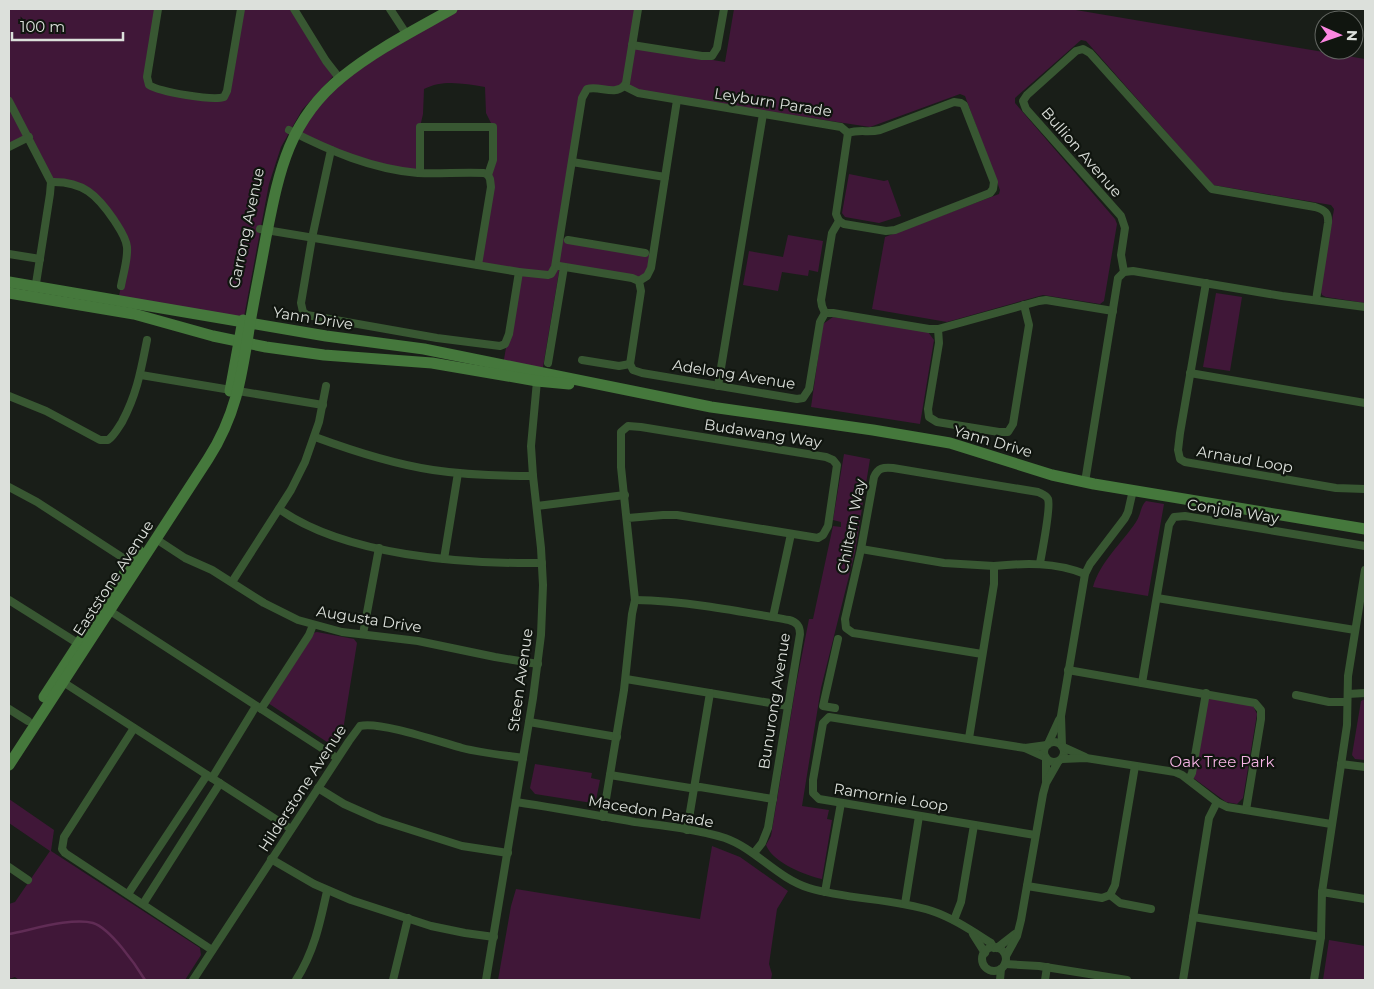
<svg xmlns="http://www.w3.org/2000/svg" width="1374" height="989" font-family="Montserrat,sans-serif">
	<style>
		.green { fill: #401738 }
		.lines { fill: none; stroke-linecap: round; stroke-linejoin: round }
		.stream { stroke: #602c55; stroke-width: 2.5 }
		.street { stroke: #385732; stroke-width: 8 }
		.secondary { stroke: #45783c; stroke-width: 11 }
		.labels { text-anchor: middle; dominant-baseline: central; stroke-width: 4.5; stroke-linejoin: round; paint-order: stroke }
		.street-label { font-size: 15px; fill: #dce0db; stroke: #10150f }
		.park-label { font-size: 15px; fill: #f6b4e5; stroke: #10150f }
	</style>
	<rect width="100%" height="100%" fill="#191e18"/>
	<g class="green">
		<path d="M9 9H158L147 76 154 88 224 97 241 9H294L336 73 302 110 281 147 269 184 243 322 118 301 121 286 126 241 89 191 51 182 29 137 9 147Z"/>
		<path d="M452 9H638L624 86 585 91 560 238 653 254 650 270 639 281 560 266 542 373 503 365 519 273 478 265 491 187 493 127 486 113 485 87C464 84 444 79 424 89L423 114 420 127V173L388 169 296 134 329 89Z"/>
		<path d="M734 9H1070L1365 59V303L1326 297 1322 295 1320 290 1334 209 1331 205 1213 185 1086 41 1081 40 1015 98V103L1115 219 1117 224 1104 301 1100 304 1043 295 947 322 872 309 885 237 999 194 1000 190 965 96 960 94 870 127 635 91 627 83 633 47 725 62Z"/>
		<path d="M849 174 884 181 888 180 901 216 879 223 845 217 842 213Z"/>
		<path d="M788 235 823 241 818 272 809 270 808 276 782 272 778 291 743 285 749 251 783 257Z"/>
		<path d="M1216 293 1242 297 1230 371 1203 367Z"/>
		<path d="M833 317 928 332 934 340 920 424 811 407 823 324Z"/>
		<path d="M844 454 870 459 855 552 821 688 802 806 829 810 827 819 832 820 822 879C805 875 773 863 766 845L771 836 796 685 809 619H813L833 526 841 527V522L833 520Z"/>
		<path d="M1146 501 1164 504 1148 596 1093 587C1100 562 1122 543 1136 522 1141 515 1140 507 1146 501Z"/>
		<path d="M317 632 354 639 357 643 343 730 333 746 268 703 313 633Z"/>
		<path d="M1208 698 1252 704 1257 714 1243 798 1237 804 1226 802 1192 777Z"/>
		<path d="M1365 699V760L1355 759 1352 755 1361 701Z"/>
		<path d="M535 764 592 773 591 778 600 780 596 800 592 803 535 794 530 788Z"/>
		<path d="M9 799 54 830 51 851 200 948 201 955 185 980H19L15 977 9 979V904L15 902 50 851 9 823Z"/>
		<path d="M712 846 740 857 788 891 777 909 769 964 772 974 771 980H498L511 906 516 889 700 919Z"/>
		<path d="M1329 940 1365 946V980H1323Z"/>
	</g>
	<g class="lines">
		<path class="stream" d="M9 934C31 930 72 917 93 923 110 928 136 965 145 980"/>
		<g class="street">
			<path d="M158 9 147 77 149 85C160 92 213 101 224 97L227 91 241 9"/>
			<path d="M294 9 326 61 340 79"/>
			<path d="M390 9 407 35"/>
			<path d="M632 45 702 56H712L717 48 724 9"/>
			<path d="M624 86 626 83 638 9"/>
			<path d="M9 101 51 182 50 194 35 290"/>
			<path d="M289 130C330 151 372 169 418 173 439 174 462 172 484 173L488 175"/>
			<path d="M9 147 29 137"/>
			<path d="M331 150 312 238 301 303 303 312 307 315 437 338 500 346 505 344 509 334 519 272"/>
			<path d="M572 162 665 177"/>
			<path d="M420 173V127H493V160L488 175 490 179 491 187 478 265"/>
			<path d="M51 182C83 181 97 195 114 220 119 228 126 237 127 247 128 260 123 274 121 286"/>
			<path d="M260 229 519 272 548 275 551 274 555 267 582 98 587 89C599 85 614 96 624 86L638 93 841 127 848 133C860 129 868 133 880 130L954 102 961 103 964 105 994 182 993 189 990 193 895 230 886 231 844 224 839 221"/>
			<path d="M568 240 645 253"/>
			<path d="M9 254 40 259"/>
			<path d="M559 266 632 278 639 281"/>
			<path d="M1124 272 1133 271 1282 296 1365 307"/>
			<path d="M1206 283 1180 433 1178 450 1180 459 1185 462 1336 488 1365 489"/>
			<path d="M825 313H833L929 329H938L1039 301 1046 300 1113 311"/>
			<path d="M825 313 822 306 821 300 832 233 839 221 836 214 848 133"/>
			<path d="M938 329 939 343 928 409 929 417 937 422 999 432H1008L1013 424 1029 325 1024 305"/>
			<path d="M582 360 619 366 630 364"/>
			<path d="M548 363 564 267"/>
			<path d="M630 364 641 291 639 281 647 276 651 268 677 100"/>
			<path d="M630 364 633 370 642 373 797 399 803 398 809 389 820 322 825 313"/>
			<path d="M1190 373 1365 403"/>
			<path d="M141 375 231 390"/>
			<path d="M718 386 763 114"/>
			<path d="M238 391 323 405"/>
			<path d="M9 396 46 411 100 440H108C114 436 118 428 122 422 137 394 141 370 147 340"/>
			<path d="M315 437C353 451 393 464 433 470 466 475 499 476 533 476"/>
			<path d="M1085 482 1118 278 1124 272 1121 255 1125 228 1121 216 1026 109 1023 101 1027 95 1076 51 1083 49 1090 53 1212 189 1315 207C1325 210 1329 213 1328 223L1316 300"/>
			<path d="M9 487 37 502 131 563"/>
			<path d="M537 506 625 495"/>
			<path d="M279 509C346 556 462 564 542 563"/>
			<path d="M156 539 185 558 212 570 264 603 298 620 342 632 418 641 495 657 538 664"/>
			<path d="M861 549 944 563 994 566"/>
			<path d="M444 559 458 473"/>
			<path d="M232 582 291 490 305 462 319 422 326 386"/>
			<path d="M1157 598 1355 630"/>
			<path d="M9 600 79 644"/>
			<path d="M635 600C687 601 738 611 789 620 797 622 800 626 800 634L768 828 762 843 754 853"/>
			<path d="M107 609 337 758"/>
			<path d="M773 617 791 534"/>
			<path d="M363 634 379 548"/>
			<path d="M982 654 860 634 853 633 846 628 845 619 861 549 874 477C878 468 883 467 893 468L1038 492C1042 494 1046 495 1048 499 1051 507 1042 552 1040 563"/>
			<path d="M1068 670 1255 703 1261 710V719L1246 810"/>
			<path d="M626 679 788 706"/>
			<path d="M63 682 291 829"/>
			<path d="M1142 683 1169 525 1174 517 1185 516 1365 546"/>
			<path d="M1348 694 1365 693"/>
			<path d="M1296 695 1329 702H1347"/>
			<path d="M835 708 823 706 838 639"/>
			<path d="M9 709 28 721"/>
			<path d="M261 709 309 635 313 625"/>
			<path d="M529 722 617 737"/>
			<path d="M134 728 64 837 62 849 65 853 212 950"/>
			<path d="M969 738 994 584V566C1025 563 1055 562 1085 574"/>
			<circle cx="1054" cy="752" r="10"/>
			<path d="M1048 744 1059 720"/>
			<path d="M1062 746 1061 716 1085 574 1090 564 1125 518 1128 512 1133 490"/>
			<path d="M1063 747 1085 757"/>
			<path d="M1025 748 1045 757"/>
			<path d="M1046 758V781"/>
			<path d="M1062 759 1086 758 1175 772 1182 775 1217 802 1227 807 1331 824"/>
			<path d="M1341 764 1365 767"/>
			<path d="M610 775 690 788 700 787 773 799"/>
			<path d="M212 778 256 706"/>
			<path d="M1189 779 1192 773 1206 693"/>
			<path d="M318 788 344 804 380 820 462 846 508 853"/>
			<path d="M516 802C556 808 595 815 635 822 665 826 696 829 725 838 756 849 777 878 809 888 849 900 892 898 932 911 953 918 972 931 991 943L994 948"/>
			<path d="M603 817 624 690 632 614 635 600 621 467V432L628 426 641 427 826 457 833 460 837 465 828 526 823 535 818 538 677 515H663L628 518"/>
			<path d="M687 830 710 693"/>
			<path d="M1035 835 819 799 813 793V780L823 723 829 717 1025 748 1047 745"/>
			<path d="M271 859 314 884 351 900 431 926 465 933 494 937"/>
			<path d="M9 867 28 880"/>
			<path d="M1027 886 1102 898 1110 895 1120 903 1151 909"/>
			<path d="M825 892 841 803"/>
			<path d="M1322 892 1347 725 1348 676 1365 570"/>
			<path d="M128 894 207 775"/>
			<path d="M1110 895 1115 885 1135 766"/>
			<path d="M143 904 220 783"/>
			<path d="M905 904 919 816"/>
			<path d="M1193 917 1321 937"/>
			<path d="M954 920 961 902 974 825"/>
			<path d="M973 934 985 953"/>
			<circle cx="994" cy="959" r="12"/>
			<path d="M997 948 1015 934"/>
			<path d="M1006 956 1017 936 1021 920 1043 794 1046 783 1058 762"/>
			<path d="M1005 964 1039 966 1127 980"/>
			<path d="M193 980 349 741 360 726C380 721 440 742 462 748 482 753 503 755 523 758"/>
			<path d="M296 980C314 952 320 923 327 891"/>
			<path d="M393 980 408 918"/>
			<path d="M486 980 533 698 541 635 543 585 541 548 533 476 531 446 537 381"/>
			<path d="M1000 980 1001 969"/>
			<path d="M1045 980 1047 967"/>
			<path d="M1183 980 1209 818 1217 802"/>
			<path d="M1314 980 1321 937 1322 892 1365 899"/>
		</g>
		<g class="secondary">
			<path d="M9 282 326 336 424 349 711 407 873 430 950 443 1052 475 1094 484 1365 529"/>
			<path d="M9 293 134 314 213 336 266 347 324 355 432 363 537 381 569 384"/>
			<path d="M230 391 243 320"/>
			<path d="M44 697 139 551"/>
			<path d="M9 765 208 459C237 414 242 374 250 323 255 294 261 265 266 237 279 172 288 121 342 77 375 50 415 30 452 9"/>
		</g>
	</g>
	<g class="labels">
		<g class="street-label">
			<text transform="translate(773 102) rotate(9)">Leyburn Parade</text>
			<text transform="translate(1082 152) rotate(49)">Bullion Avenue</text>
			<text transform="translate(246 228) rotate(-78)">Garrong Avenue</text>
			<text transform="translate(313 318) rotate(9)">Yann Drive</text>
			<text transform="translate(734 374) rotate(9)">Adelong Avenue</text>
			<text transform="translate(763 433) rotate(9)">Budawang Way</text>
			<text transform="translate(993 441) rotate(16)">Yann Drive</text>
			<text transform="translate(1245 459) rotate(10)">Arnaud Loop</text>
			<text transform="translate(1233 511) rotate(9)">Conjola Way</text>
			<text transform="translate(851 526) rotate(-79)">Chiltern Way</text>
			<text transform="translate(113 578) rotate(-57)">Eaststone Avenue</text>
			<text transform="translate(369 619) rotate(9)">Augusta Drive</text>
			<text transform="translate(520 680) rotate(-82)">Steen Avenue</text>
			<text transform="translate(774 701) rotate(-81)">Bunurong Avenue</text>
			<text transform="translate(302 788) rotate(-57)">Hilderstone Avenue</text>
			<text transform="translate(891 797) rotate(9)">Ramornie Loop</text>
			<text transform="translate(651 811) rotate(10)">Macedon Parade</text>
		</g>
		<g class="park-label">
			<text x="1222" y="761">Oak Tree Park</text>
		</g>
	</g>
	<rect width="1374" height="989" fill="none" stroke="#dce0db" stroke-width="20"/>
	<g transform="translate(1339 35) rotate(92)"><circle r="24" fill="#10150f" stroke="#626661"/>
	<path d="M0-4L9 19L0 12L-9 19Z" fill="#fd86e2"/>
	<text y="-8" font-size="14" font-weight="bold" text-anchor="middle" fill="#dce0db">N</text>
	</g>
	<path d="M12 32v8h111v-8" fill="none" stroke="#dce0db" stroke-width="2.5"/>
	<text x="20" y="32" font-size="15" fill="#dce0db" stroke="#10150f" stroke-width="4" paint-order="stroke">100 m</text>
</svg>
